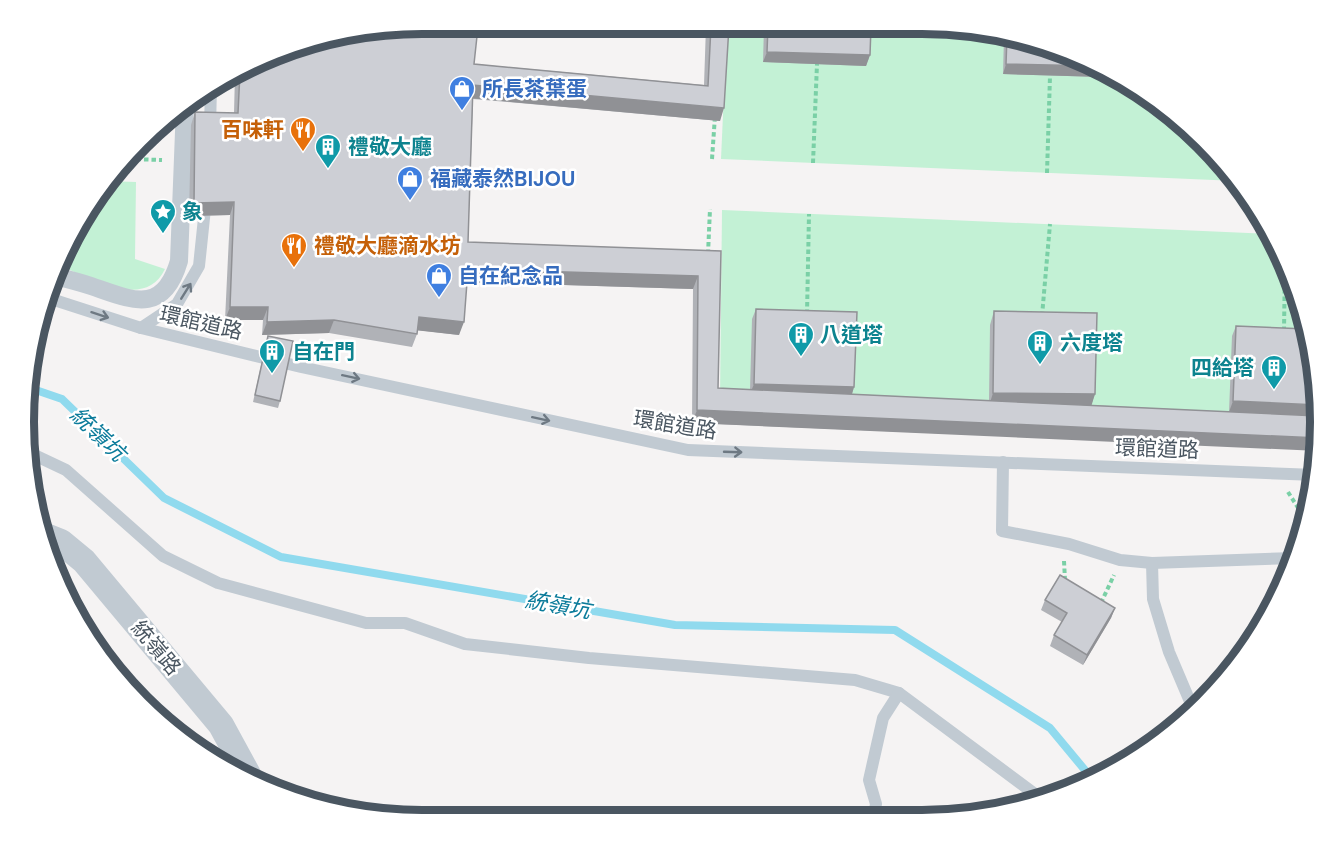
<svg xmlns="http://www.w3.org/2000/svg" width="1344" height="845" font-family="'DM Sans','Noto Sans TC',sans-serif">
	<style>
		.green { fill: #c3f1d5 }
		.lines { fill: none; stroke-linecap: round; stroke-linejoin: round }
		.stream { stroke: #90daee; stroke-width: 8 }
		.path { stroke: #7ad0a6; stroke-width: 4; stroke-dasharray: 4.5 3; stroke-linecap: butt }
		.service { stroke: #c1cad2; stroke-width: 12 }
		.pedestrian { stroke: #c1cad2; stroke-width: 18 }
		.minor { stroke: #c1cad2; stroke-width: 26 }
		.wall { fill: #b0b2b7 }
		.shaded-wall { fill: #909195 }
		.building { fill: #cdcfd5; stroke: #909195; stroke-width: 1.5 }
		.oneway { stroke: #6e7983 }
		.labels { text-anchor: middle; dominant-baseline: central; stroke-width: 5; stroke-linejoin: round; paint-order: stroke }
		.shop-label { font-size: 21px; font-weight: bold; fill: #366cbe; stroke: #fff; text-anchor: start }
		.food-label { font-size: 21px; font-weight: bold; fill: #c56008; stroke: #fff; text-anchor: end }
		.culture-label { font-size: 21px; font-weight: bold; fill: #0d838f; stroke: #fff; text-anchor: start }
		.street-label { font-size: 21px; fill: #4a5661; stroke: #fff }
		.water-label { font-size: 22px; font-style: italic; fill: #0c7c9b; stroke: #fff }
		.rim { fill: none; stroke: #4a5661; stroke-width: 8 }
	</style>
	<rect width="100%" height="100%" fill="#f5f3f3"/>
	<g class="green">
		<path d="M727 26 973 27 1074 54 1164 107 1221 160 1237 181 721 159Z"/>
		<path d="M106 181 136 182 135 259 165 269C145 311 92 278 60 266Z"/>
		<path d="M722 210 1271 234 1299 295 1317 371 1318 423 720 399Z"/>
	</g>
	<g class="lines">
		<path class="stream" d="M27 387 62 399 164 498 281 557 675 625 895 630 1050 728 1094 781"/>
		<g class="path">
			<path d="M129 159 162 160"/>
			<path d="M712 159 715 116"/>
			<path d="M813 163 817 64"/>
			<path d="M1047 173 1050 76"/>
			<path d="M708 254 710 209"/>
			<path d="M807 314 809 214"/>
			<path d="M1042 316 1050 224"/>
			<path d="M1284 331 1285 263"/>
			<path d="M1288 492 1307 522"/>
			<path d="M1064 561 1065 580"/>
			<path d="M1101 603 1114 575"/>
		</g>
		<g class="service">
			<path d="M210 128 211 86"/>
			<path d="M45 297 141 328 301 367 688 450 1315 475"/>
			<path d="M141 328 177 304 199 266 206 199"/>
			<path d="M30 453 66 470 163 556 218 583 366 623H405L465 644 589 658 855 680 899 693 1043 800"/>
			<path d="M1003 462 1002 531 1069 544 1120 560 1152 563 1294 558"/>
			<path d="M1152 563 1153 599 1169 652 1194 711"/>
			<path d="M873 820 876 804 869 780 883 718 899 693"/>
		</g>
		<path class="pedestrian" d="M55 276C67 279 79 282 91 286 132 300 163 316 179 261L185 106"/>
		<path class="minor" d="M41 534 61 542 84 561 221 725 251 780"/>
	</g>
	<g class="wall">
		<path d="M706 26H729L720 121 473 99 468 242 721 251 718 388 750 390 752 319 756 309 854 387 852 394 989 401 990 325 994 311 1095 394 1091 405 1229 412 1232 336 1236 326 1319 449 692 423 693 289 467 282 459 335 417 330V334L412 347 329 333 262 335 263 320H225L230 215 189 216 191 125 195 112 234 113 235 74 295 45 474 64 704 85Z"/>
		<path d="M764 26 871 27 870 55 866 66 763 62Z"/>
		<path d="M1004 36 1074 54 1102 77 1003 74Z"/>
		<path d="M268 336 280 401 278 408 253 402 266 343Z"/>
		<path d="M1045 600 1115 608 1111 618 1083 665 1050 646 1054 635 1062 622 1041 610Z"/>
	</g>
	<g class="shaded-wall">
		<path d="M767 52 870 55 866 66 763 62Z"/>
		<path d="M1006 64 1095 66 1104 72 1102 77 1003 74Z"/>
		<path d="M473 85 724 108 720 121 468 98Z"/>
		<path d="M234 202 230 215 189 216 194 203Z"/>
		<path d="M468 269 698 276 693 289 463 282Z"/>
		<path d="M230 307H268L263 320H225Z"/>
		<path d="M419 317 464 322 459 335 414 330Z"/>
		<path d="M334 320 329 333 262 335 267 322Z"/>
		<path d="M754 384 854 387 851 397 750 394Z"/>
		<path d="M993 393 1095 394 1091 407 989 406Z"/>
		<path d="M1233 401 1318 405V416L1229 412Z"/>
		<path d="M697 410 1319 438V451L692 423Z"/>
		<path d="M1115 608 1111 618 1083 665 1087 655Z"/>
	</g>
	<g class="building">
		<path d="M422 24 478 27 474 64 708 86 711 26H729L724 108 473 85 468 242 721 251 718 388 1318 416 1319 438 697 410 698 276 468 269 464 322 419 317 417 334 334 320 267 322 268 307H230L234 202 194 203 195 112 238 113 240 72 295 45Z"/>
		<path d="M768 26 871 27 870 55 767 52Z"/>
		<path d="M1007 36 1074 54 1095 66 1006 64Z"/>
		<path d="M756 309 857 312 854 387 754 384Z"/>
		<path d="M994 311 1097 313 1095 394 993 393Z"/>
		<path d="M1236 326 1307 329 1317 371 1318 405 1233 401Z"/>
		<path d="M268 336 293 341 280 401 255 395Z"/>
		<path d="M1060 575 1115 608 1087 655 1054 635 1067 613 1045 600Z"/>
	</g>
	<defs><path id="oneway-shaft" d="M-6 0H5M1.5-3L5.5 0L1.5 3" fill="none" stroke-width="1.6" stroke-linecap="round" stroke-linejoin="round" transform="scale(1.5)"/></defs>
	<g class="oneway">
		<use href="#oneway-shaft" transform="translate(186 291) rotate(-58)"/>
		<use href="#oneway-shaft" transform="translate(100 315) rotate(18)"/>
		<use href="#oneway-shaft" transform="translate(351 377) rotate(12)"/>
		<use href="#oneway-shaft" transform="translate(541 419) rotate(12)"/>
		<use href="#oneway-shaft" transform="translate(733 452) rotate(2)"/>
	</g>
	<defs>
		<symbol id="shop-pin" viewBox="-11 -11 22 30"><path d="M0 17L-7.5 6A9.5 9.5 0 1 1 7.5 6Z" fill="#3f7fe0" stroke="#fff"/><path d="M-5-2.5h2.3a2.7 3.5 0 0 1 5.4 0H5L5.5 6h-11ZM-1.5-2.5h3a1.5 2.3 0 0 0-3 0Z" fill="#fff"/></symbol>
		<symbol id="restaurant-pin" viewBox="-11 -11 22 30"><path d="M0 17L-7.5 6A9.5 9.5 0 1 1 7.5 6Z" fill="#e8710a" stroke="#fff"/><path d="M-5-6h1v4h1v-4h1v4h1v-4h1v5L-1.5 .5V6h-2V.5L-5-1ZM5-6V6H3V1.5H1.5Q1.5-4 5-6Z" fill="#fff"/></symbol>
		<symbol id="building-pin" viewBox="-11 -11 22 30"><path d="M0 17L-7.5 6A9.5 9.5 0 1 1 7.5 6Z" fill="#0f9aa8" stroke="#fff"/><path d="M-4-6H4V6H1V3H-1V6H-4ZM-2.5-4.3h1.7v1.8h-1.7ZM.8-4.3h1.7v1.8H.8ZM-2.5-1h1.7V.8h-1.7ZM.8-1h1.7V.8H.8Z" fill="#fff"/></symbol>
		<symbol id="sight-pin" viewBox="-11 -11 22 30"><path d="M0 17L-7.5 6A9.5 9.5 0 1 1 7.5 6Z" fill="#0f9aa8" stroke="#fff"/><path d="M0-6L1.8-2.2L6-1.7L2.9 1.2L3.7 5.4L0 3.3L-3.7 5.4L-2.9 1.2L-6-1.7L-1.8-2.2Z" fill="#fff"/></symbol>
	</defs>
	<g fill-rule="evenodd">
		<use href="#shop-pin" x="447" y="74" width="30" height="40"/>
		<use href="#restaurant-pin" x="288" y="115" width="30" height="40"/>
		<use href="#building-pin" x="313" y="132" width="30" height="40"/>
		<use href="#shop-pin" x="395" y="164" width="30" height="40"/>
		<use href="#sight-pin" x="148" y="197" width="30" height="40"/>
		<use href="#restaurant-pin" x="279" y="231" width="30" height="40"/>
		<use href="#shop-pin" x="424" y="261" width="30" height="40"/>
		<use href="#building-pin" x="786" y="320" width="30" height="40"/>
		<use href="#building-pin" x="1025" y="328" width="30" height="40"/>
		<use href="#building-pin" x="257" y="337" width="30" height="40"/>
		<use href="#building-pin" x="1259" y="353" width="30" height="40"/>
	</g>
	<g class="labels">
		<g class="shop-label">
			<text x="482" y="89">所長茶葉蛋</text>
			<text x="430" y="179">福藏泰然BIJOU</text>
			<text x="458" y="276">自在紀念品</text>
		</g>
		<g class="food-label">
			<text x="284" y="130">百味軒</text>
			<text x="314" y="246" text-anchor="start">禮敬大廳滴水坊</text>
		</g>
		<g class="culture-label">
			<text x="348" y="147">禮敬大廳</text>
			<text x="182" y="212">象</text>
			<text x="820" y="335">八道塔</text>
			<text x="1060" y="343">六度塔</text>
			<text x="292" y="352">自在門</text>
			<text x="1254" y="368" text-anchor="end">四給塔</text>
		</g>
		<g class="street-label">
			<text transform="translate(201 323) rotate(13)">環館道路</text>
			<text transform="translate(675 425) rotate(9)">環館道路</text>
			<text transform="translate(1157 449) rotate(2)">環館道路</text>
			<text transform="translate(156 648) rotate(50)">統嶺路</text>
		</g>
		<g class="water-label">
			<text transform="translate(98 434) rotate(44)">統嶺坑</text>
			<text transform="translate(558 605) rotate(10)">統嶺坑</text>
		</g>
	</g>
	<path d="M0 0H1344V845H0ZM422 34H922A388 388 0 0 1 1310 422V422A388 388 0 0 1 922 810H422A388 388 0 0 1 34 422V422A388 388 0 0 1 422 34Z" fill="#fff" fill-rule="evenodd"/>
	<path class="rim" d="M422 34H922A388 388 0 0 1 1310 422V422A388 388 0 0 1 922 810H422A388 388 0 0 1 34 422V422A388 388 0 0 1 422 34Z"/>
</svg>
